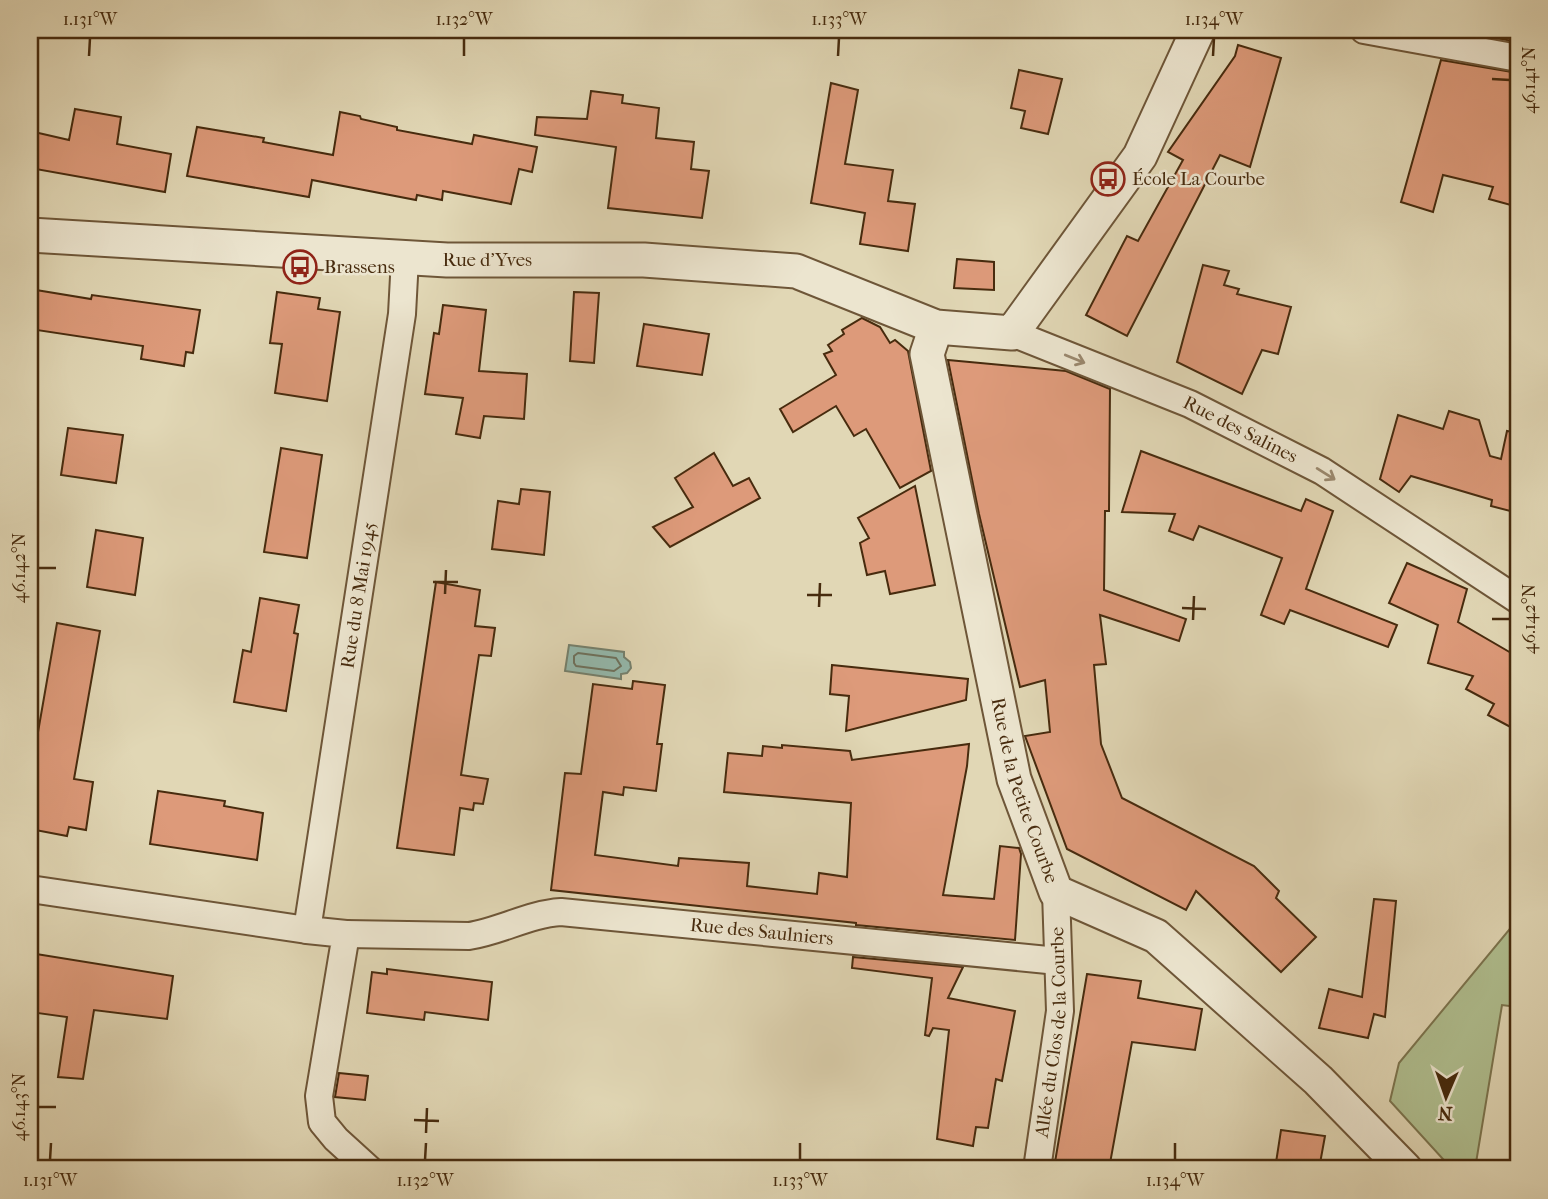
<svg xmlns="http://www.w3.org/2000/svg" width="1548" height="1199" font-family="'IM FELL French Canon',serif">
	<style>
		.green { fill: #b0bf90; stroke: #7c754f; stroke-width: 2 }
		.water { fill: #94baae; stroke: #75816e; stroke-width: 2 }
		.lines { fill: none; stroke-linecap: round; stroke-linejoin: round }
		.shore { stroke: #6e725e; stroke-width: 2 }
		.building { fill: #dd9a7a; stroke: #472b0e; stroke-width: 2 }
		.minor-casing { stroke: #6e5638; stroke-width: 30 }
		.tertiary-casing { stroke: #6e5638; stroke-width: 37 }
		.minor { stroke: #ece5cf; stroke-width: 26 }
		.tertiary { stroke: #ece5cf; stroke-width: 33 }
		.oneway { stroke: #9a886e }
		.ticks { fill: none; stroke: #472b0e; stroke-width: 2.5 }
		.labels { text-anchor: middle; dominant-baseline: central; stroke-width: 5; stroke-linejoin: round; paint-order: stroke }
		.poi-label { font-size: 19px; fill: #472b0e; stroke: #ece5cf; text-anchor: start }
		.street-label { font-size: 19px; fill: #472b0e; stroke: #ece5cf }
		.neatline { fill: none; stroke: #472b0e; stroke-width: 2.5 }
		.ticks-label { font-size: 18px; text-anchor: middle; fill: #472b0e }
	</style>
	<rect width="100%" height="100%" fill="#e1d7b5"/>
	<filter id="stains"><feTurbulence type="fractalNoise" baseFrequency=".00286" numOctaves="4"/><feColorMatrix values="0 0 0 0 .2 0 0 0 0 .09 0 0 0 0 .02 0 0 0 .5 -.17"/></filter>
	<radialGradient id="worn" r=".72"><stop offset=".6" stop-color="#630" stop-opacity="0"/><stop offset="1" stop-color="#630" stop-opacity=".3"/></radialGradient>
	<path class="green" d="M1518 919V1007L1502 1005 1475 1169H1452L1390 1101 1399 1063Z"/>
	<path class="water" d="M569 645 624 652V657L630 662 631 668 627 673 621 674V679L565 671Z"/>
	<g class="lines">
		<path class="shore" d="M578 653 616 658 621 666 614 671 576 666 574 663V656Z"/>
	</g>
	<g class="building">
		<path d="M1451 30H1518V42Z"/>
		<path d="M1238 45 1281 58 1250 167 1220 155 1127 336 1086 315 1127 236 1138 241 1183 160 1168 152 1235 56Z"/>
		<path d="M1441 60 1518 73V207L1489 199 1493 187 1443 175 1433 212 1401 202Z"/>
		<path d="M1019 70 1062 79 1048 134 1021 128 1025 111 1011 108Z"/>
		<path d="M831 83 858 90 845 164 893 170 888 201 915 204 908 251 860 244 865 213 811 203Z"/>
		<path d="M591 91 623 95 622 103 659 108 656 138 694 142 691 169 709 171 702 218 608 208 616 147 535 135 537 117 587 119Z"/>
		<path d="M75 109 121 117 117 144 171 154 165 192 30 168V131L69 140Z"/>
		<path d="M340 112 360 116 361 119 397 127V130L472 144 474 135 537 147 532 172 519 169 511 204 443 191 442 200 417 195 416 200 312 180 309 197 187 176 197 127 264 138 263 142 333 155Z"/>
		<path d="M957 259 994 262V290L954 288Z"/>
		<path d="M1203 265 1229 271 1224 285 1239 289 1237 294 1291 307 1278 354 1262 350 1242 394 1177 362Z"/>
		<path d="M30 289 91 299 92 295 200 310 193 353 186 352 184 366 141 359 143 346 30 329Z"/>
		<path d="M277 292 320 298 318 309 340 312 327 401 275 393 282 344 270 343Z"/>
		<path d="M574 292 599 293 594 363 570 361Z"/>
		<path d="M443 305 486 310 479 371 527 374 524 419 484 416 480 438 456 434 463 398 425 394 434 333 439 334Z"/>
		<path d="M862 318 880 327 890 343 895 340 908 351 931 471 900 488 866 429 854 436 836 406 793 432 780 409 836 375 824 354 832 351 828 345 844 334 842 330Z"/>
		<path d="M644 324 709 334 702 375 637 366Z"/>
		<path d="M948 360 1066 371 1110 389 1109 511H1105L1104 590 1186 619 1179 641 1100 615 1106 664 1094 665 1101 744 1122 798 1254 866 1279 891 1276 898 1316 937 1281 972 1196 891 1186 910 1067 849 1025 736 1050 732 1045 680 1020 687 979 514Z"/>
		<path d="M1449 411 1479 420 1490 456 1501 459 1507 431 1518 433V513L1491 506 1492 500 1411 476 1399 492 1380 479 1398 415 1443 429Z"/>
		<path d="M68 428 123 435 116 483 61 475Z"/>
		<path d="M281 448 322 455 307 558 264 552Z"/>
		<path d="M1141 451 1301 511 1306 499 1333 511 1306 589 1397 625 1388 647 1290 610 1284 624 1261 615 1282 558 1199 526 1193 540 1169 531 1175 514 1122 512Z"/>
		<path d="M714 453 733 486 749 478 760 498 670 547 653 527 693 507 675 478Z"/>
		<path d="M915 486 935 585 890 594 885 571 867 575 860 543 869 538 858 518Z"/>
		<path d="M521 489 550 492 544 555 492 549 498 501 519 504Z"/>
		<path d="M96 530 143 538 135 595 87 587Z"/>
		<path d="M1407 563 1467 589 1458 622 1518 657V731L1488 715 1494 704 1466 689 1473 676 1428 663 1438 625 1389 603Z"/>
		<path d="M436 582 480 590 475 626 495 628 491 656 479 655 461 775 488 779 483 804 474 803 473 810 460 808 454 855 397 848Z"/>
		<path d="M260 598 299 605 294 633 298 634 286 711 234 702 243 650 251 652Z"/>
		<path d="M57 623 100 631 74 779 93 782 86 830 69 827 67 836 30 829V778Z"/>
		<path d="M832 665 968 679 966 700 846 731 849 696 830 694Z"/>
		<path d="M633 681 665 685 657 744H662L656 791 624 787 623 795 603 792 595 855 678 866 679 858 749 863 747 886 817 894 819 873 847 877 851 803 724 792 728 753 762 756 763 746 782 748V745L850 751 852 760 969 744 967 766 943 895 994 899 1000 846 1019 848 1021 854 1015 940 856 925V923L551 890 565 773 581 774 593 684 632 689Z"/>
		<path d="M158 791 225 801 224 806 263 813 257 860 150 844Z"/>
		<path d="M1374 899 1396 901 1385 1017 1374 1014 1368 1038 1319 1028 1329 989 1362 997Z"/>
		<path d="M30 953 173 976 167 1019 94 1010 83 1079 58 1077 67 1017 30 1012Z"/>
		<path d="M853 957 963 967 948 998 1015 1011 1002 1081 996 1079 988 1128 976 1127 973 1146 937 1139 949 1030 933 1028 929 1036 925 1035 932 978 852 968Z"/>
		<path d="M387 969 492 982 488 1020 425 1012 424 1020 367 1013 372 972 387 974Z"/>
		<path d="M1087 974 1141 981 1138 998 1202 1009 1195 1050 1132 1042 1109 1169 1055 1162Z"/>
		<path d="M339 1073 368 1076 365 1100 335 1097Z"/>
		<path d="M1281 1130 1325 1136 1319 1169H1275Z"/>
	</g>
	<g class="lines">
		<defs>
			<g id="minor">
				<path d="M1364 30 1518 58"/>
				<path id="s1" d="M1012 333 1190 404 1322 471 1518 600"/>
				<path d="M30 889 307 930"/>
				<path id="s2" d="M346 934 469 936C501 931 529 914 561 912L1058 961"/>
				<path id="s3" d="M369 1169 336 1139 322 1122 319 1096 346 934 307 930 402 314 405 258"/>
				<path id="s4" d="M1037 1169 1060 1011 1056 892"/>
			</g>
			<g id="tertiary">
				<path id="s5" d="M30 235 447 260H644L796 271 936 327 1012 333 1140 156 1198 30"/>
				<path id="s6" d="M936 327 927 354 1014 779 1056 892 1156 936 1318 1080 1405 1169"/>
			</g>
		</defs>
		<use href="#minor" class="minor-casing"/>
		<use href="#tertiary" class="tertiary-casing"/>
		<use href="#minor" class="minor"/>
		<use href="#tertiary" class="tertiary"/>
	</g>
	<defs><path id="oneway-shaft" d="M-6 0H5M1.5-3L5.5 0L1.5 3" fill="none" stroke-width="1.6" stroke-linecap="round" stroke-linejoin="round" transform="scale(1.75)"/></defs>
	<g class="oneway">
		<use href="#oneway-shaft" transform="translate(1075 359) rotate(22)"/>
		<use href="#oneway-shaft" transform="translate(1326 474) rotate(32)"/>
	</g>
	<path class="ticks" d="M89 56 90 38M464 56V38M838 56 839 38M1213 56 1214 38M1492 79 1510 80M38 568H56M433 582H458M445 594 446 570M807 595H832M819 607 820 583M1182 608 1206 609M1492 619H1510M1193 620 1194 596M38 1107H56M414 1120 439 1121M426 1133 427 1108M50 1160 51 1143M425 1160 426 1143M800 1160V1143M1175 1160V1143"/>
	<defs>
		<symbol id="bus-ring" viewBox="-11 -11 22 22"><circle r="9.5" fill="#ece5cf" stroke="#8f2418" stroke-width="1.5"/><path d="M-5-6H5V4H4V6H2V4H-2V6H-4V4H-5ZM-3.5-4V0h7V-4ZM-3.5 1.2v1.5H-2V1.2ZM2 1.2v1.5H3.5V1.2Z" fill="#8f2418"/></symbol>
	</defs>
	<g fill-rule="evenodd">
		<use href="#bus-ring" x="1089" y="160" width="38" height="38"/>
		<use href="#bus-ring" x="281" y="248" width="38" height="38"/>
	</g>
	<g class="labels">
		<g class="poi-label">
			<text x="1132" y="179">École La Courbe</text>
			<text x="324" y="267">Brassens</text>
		</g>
		<g class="street-label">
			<text stroke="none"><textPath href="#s5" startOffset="458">Rue d'Yves</textPath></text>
			<text stroke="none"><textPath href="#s1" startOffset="248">Rue des Salines</textPath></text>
			<text stroke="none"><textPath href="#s3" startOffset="635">Rue du 8 Mai 1945</textPath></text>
			<text stroke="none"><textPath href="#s6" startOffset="476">Rue de la Petite Courbe</textPath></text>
			<text stroke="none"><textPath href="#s2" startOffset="420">Rue des Saulniers</textPath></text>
			<text stroke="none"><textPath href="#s4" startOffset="138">Allée du Clos de la Courbe</textPath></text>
		</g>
	</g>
	<rect width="1548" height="1199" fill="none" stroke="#e1d7b5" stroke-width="77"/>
	<g transform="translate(1446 1097) rotate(182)" stroke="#ece5cf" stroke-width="5" paint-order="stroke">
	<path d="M0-5L12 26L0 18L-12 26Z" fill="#472b0e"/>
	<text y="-10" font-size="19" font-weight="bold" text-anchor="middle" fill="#472b0e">N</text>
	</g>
	<rect x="38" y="38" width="1472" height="1122" class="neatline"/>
	<g class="ticks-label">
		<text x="90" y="25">1.131°W</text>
		<text x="464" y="25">1.132°W</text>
		<text x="839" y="25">1.133°W</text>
		<text x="1214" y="25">1.134°W</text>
		<text transform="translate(1529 80) rotate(-90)" y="6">46.141°N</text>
		<text transform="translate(19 568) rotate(-90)" y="6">46.142°N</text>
		<text transform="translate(1529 619) rotate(-90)" y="6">46.142°N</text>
		<text transform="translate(19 1107) rotate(-90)" y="6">46.143°N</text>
		<text x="50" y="1186">1.131°W</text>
		<text x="425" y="1186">1.132°W</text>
		<text x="800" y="1186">1.133°W</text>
		<text x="1175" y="1186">1.134°W</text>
	</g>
	<rect width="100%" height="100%" filter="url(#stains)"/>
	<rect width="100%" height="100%" fill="url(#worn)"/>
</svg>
